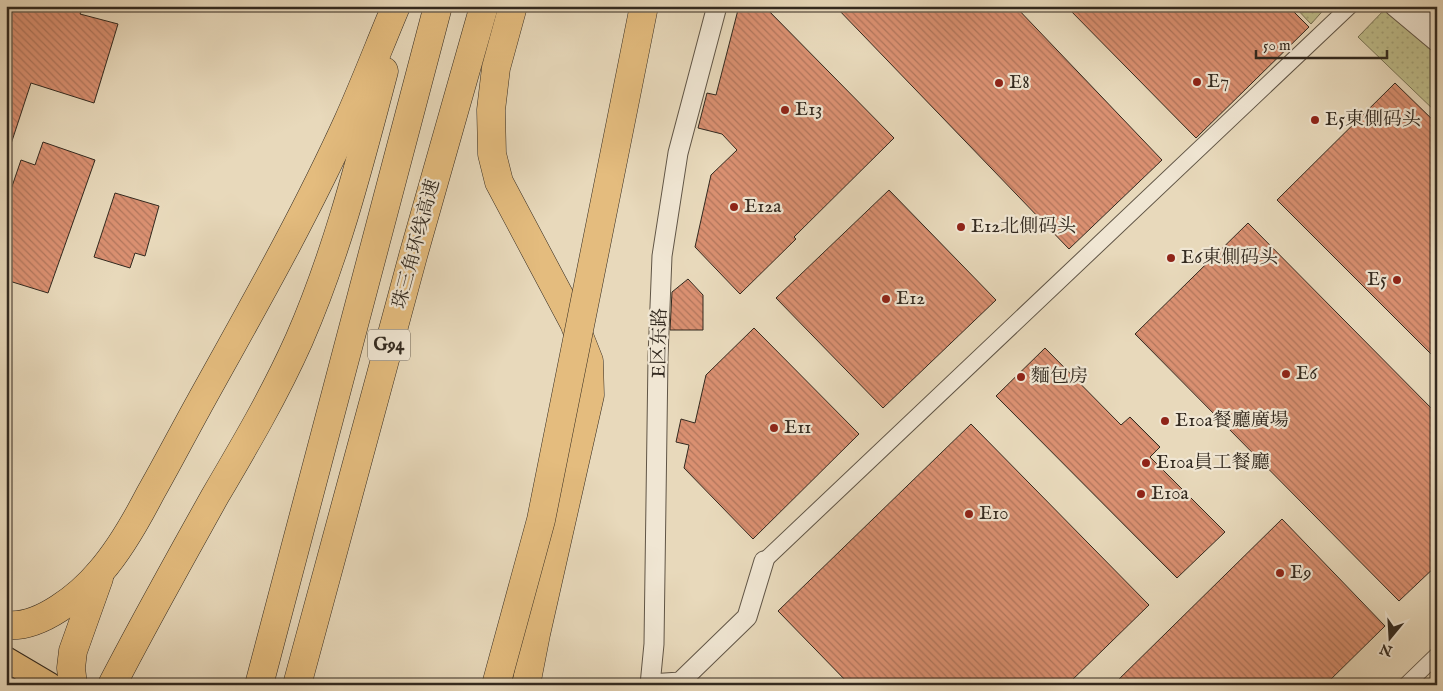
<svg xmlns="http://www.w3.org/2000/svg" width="1443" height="691" font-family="'IM FELL English','Noto Serif SC',serif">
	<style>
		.grass { fill: url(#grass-dots); stroke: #787355 }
		.building { fill: url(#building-back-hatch); stroke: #32291f }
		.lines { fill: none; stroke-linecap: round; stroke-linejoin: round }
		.minor-casing { stroke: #605546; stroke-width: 17 }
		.tertiary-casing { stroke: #605546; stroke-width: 21 }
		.primary-casing { stroke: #32291f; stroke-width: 26 }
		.motorway-casing { stroke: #32291f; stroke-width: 29 }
		.minor { stroke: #f0e6d3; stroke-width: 15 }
		.tertiary { stroke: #f0e6d3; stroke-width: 19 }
		.primary { stroke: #e4bc7e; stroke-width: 24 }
		.motorway { stroke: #e4bc7e; stroke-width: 28 }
		.motorway-bridge-casing { stroke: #32291f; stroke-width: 29; stroke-linecap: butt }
		.motorway-bridge { stroke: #e4bc7e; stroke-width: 28 }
		.poi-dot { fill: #8f2418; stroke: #f0e6d3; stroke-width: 2 }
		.labels { text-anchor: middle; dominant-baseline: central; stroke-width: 4.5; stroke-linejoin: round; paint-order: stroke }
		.shield { fill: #f0e6d3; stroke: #6b6255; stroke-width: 1 }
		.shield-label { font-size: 18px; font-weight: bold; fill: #32291f }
		.poi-label { font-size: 19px; fill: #32291f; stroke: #f0e6d3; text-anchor: start }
		.street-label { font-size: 19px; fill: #32291f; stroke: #f0e6d3 }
	</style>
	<defs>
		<pattern id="grass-dots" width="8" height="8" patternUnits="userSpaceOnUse" patternTransform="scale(1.25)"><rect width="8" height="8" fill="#bebd8b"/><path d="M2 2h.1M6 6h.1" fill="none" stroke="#a4a278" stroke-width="1.8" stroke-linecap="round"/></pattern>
		<pattern id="building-back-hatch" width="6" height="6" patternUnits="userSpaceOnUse" patternTransform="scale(1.25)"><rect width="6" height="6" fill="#da9071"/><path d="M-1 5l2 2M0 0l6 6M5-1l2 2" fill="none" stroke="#b1765c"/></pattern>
	</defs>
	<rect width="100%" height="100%" fill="#e8d9bb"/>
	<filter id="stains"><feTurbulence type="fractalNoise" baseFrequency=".004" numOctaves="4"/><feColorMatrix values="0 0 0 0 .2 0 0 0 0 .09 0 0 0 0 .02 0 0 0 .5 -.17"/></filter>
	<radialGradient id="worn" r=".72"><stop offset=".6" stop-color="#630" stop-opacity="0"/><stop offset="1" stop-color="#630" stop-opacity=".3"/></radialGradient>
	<g class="grass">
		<path d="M1294 6H1327L1311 24Z"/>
		<path d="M1387 7 1437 47V113L1358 37Z"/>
	</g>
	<g class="building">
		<path d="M6 6H61L81 12 80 14 118 24 94 103 31 83 9 150 6 149Z"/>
		<path d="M739 6H764L894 138 794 237 796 239 740 294 695 247 711 175 737 150 722 134 698 128 707 93 716 95Z"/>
		<path d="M835 6H1015L1162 160 1069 249Z"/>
		<path d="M1066 6H1288L1309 27 1196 138Z"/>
		<path d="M1395 83 1437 124V360L1277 200Z"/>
		<path d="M43 142 95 160 48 293 6 280V204L21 160 35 165Z"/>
		<path d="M889 190 996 300 883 408 776 298Z"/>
		<path d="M115 193 159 206 145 256 135 253 130 268 94 257Z"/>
		<path d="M1248 223 1437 414V565L1399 601 1135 334Z"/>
		<path d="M688 279 703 295V330H670L672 292Z"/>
		<path d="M754 328 859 434 753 539 684 468 689 445 676 442 681 419 695 423 706 375Z"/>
		<path d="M1045 348 1121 425 1130 417 1160 447 1150 457 1225 532 1177 578 996 396Z"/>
		<path d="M971 424 1149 605 1067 685H850L778 611Z"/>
		<path d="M1282 519 1385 626 1325 685H1113Z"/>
	</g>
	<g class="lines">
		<defs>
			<g id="minor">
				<path d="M764 561 1350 6"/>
				<path d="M1406 685 1437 655"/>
			</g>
			<g id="tertiary">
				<path d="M1394 6 1437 42"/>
				<path d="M1416 6 1437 23"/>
				<path d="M650 684 680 682 747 617 764 561"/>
				<path d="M650 685 654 644 658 357 662 256 678 153 717 6"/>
			</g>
			<path id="primary" d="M6 659 50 685"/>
			<g id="motorway">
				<path d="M513 6 496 68 491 110 492 154 499 182 574 323 589 361 590 395 536 634 526 685"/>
				<path d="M6 625C40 629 81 595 101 571 121 548 136 521 150 494 166 466 181 437 197 408 249 314 303 220 348 121 365 83 380 44 396 6"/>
				<path d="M73 685 71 668 73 651 99 578"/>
				<path d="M112 685C145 621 180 559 215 496 245 445 275 394 299 340 337 253 360 162 384 71"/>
				<path d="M259 685 438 6"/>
				<path d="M297 685 413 256 484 6"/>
			</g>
		</defs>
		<use href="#minor" class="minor-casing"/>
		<use href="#tertiary" class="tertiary-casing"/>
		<use href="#primary" class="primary-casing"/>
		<use href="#motorway" class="motorway-casing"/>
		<use href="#minor" class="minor"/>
		<use href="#tertiary" class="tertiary"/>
		<use href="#primary" class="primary"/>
		<use href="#motorway" class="motorway"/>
		<defs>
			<path id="motorway-bridge" d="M496 685 541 520 644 6"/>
		</defs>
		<use href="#motorway-bridge" class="motorway-bridge-casing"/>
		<use href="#motorway-bridge" class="motorway-bridge"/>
	</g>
	<g class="poi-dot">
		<circle cx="1197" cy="82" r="5"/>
		<circle cx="999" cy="83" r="5"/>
		<circle cx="785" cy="110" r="5"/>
		<circle cx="1315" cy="120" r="5"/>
		<circle cx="734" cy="207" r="5"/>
		<circle cx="961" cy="227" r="5"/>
		<circle cx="1171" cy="258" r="5"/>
		<circle cx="1397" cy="280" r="5"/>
		<circle cx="886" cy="299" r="5"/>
		<circle cx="1286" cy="374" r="5"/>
		<circle cx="1021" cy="377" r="5"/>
		<circle cx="1165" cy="421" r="5"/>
		<circle cx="774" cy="428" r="5"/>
		<circle cx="1146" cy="463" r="5"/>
		<circle cx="1141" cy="494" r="5"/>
		<circle cx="969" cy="514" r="5"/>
		<circle cx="1280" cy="573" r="5"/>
	</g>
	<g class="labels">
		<rect class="shield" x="368" y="329.5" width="42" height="31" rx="4"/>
		<g class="shield-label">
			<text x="389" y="345">G94</text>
		</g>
		<g class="poi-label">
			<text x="1207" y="82">E7</text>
			<text x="1009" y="83">E8</text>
			<text x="795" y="110">E13</text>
			<text x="1325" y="120">E5東側码头</text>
			<text x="744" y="207">E12a</text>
			<text x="971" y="227">E12北側码头</text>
			<text x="1181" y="258">E6東側码头</text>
			<text x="1387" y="280" text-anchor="end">E5</text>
			<text x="896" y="299">E12</text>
			<text x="1296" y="374">E6</text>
			<text x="1031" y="377">麵包房</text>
			<text x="1175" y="421">E10a餐廳廣場</text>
			<text x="784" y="428">E11</text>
			<text x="1156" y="463">E10a員工餐廳</text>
			<text x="1151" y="494">E10a</text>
			<text x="979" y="514">E10</text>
			<text x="1290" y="573">E9</text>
		</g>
		<g class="street-label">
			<text transform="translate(417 244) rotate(-75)">珠三角环线高速</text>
			<text transform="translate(660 343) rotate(-89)">E区东路</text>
		</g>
	</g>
	<rect width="1443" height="691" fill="none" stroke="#e8d9bb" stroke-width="25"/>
	<rect x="8" y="8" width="1428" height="676" fill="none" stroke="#32291f" stroke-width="2.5"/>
	<rect x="12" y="12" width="1418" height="666" fill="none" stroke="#32291f"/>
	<g transform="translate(1390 638) rotate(198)" stroke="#f0e6d3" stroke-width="4" paint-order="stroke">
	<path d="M0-4L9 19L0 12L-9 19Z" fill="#32291f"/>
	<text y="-8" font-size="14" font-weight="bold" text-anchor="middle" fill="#32291f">N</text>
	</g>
	<path d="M1256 50v8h131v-8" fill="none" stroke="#32291f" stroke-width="2.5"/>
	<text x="1263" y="50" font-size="15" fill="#32291f" stroke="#f0e6d3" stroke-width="4" paint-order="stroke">50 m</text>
	<rect width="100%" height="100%" filter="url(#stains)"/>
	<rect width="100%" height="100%" fill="url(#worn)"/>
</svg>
